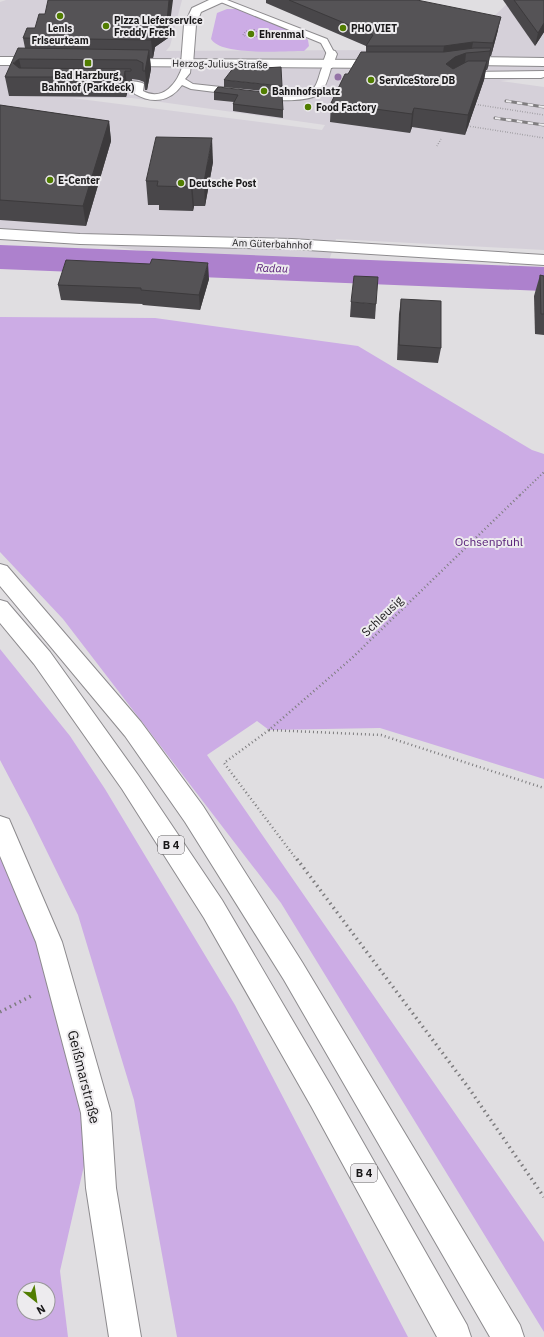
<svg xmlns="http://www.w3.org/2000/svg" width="544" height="1337" font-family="'IBM Plex Sans',sans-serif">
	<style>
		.built { fill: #d5d0d9; fill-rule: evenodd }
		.green { fill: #ccace5; fill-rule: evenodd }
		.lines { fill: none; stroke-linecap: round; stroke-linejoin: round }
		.river { fill: #ad81cd; fill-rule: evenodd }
		.lane-casing { stroke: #8d8b8e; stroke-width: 2 }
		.street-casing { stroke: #8d8b8e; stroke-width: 2 }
		.secondary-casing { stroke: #8d8b8e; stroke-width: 2 }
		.highway-casing { stroke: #8d8b8e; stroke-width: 2 }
		.path-far3 { stroke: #7d7c7e; stroke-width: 1.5; stroke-dasharray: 0.5 2; stroke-linecap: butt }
		.path-far2 { stroke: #7d7c7e; stroke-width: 2; stroke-dasharray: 1 2.5; stroke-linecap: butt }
		.path-far1 { stroke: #7d7c7e; stroke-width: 2.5; stroke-dasharray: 1 3; stroke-linecap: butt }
		.path { stroke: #7d7c7e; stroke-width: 3.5; stroke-dasharray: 1.5 4; stroke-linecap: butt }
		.lane { fill: #fff; fill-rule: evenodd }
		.street { fill: #fff; fill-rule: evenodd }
		.secondary { fill: #fff; fill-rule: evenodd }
		.highway { fill: #fff; fill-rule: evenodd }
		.rail-casing { stroke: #807e80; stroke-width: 3 }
		.rail { stroke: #edebee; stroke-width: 2; stroke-dasharray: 5.5; stroke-linecap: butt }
		.tree { fill: #9473a6 }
		.wall { fill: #49474a }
		.shaded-wall { fill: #3c3a3c }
		.building { fill: #555356; stroke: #3c3a3c }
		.poi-dot { fill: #517d01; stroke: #edebee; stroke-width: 1.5 }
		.labels { text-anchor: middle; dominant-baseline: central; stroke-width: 4; stroke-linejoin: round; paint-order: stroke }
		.far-poi-label { font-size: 10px; font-weight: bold; fill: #191819; stroke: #edebee; text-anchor: start }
		.far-street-label { font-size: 10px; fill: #191819; stroke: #edebee }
		.far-water-label { font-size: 11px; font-style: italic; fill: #521773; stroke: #edebee }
		.shield { fill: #edebee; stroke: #595759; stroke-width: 1 }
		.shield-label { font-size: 11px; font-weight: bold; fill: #191819 }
		.park-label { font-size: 12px; fill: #551b76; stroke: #edebee }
		.street-label { font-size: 12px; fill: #191819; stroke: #edebee }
		.near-street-label { font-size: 14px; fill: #191819; stroke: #edebee }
	</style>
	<rect width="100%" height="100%" fill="#e0dee1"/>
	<path class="built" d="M6 0H182L170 46 166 51 396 50 471 38 508 3 544 7V77L500 81 544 87V250L336 239 329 261 158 253 0 231V2ZM72 98H132L325 125 322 130Z"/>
	<g class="green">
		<path d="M227 9H240L302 34 308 40 309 46 304 51C284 51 221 56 211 39L217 13Z"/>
		<path d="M0 317 155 318 358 346 532 450 544 454V779L380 728 269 730 257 721 207 755 544 1242V1332L281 903 63 619 0 552Z"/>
		<path d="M0 649 70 736 105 789 235 1005 408 1337H177L134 1100 78 915 30 817 0 760Z"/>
		<path d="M0 827 96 1113 60 1271 68 1337H0ZM24 1289H48V1313H24Z"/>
	</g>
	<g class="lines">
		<path class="river" d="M0 245 544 267V291L0 269Z"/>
		<defs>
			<g id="lane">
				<path d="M216 0H227L327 39 335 54 334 56H328L321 43Z"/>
				<path d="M187 61 191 64 190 73 185 79 193 84 239 89 244 92 239 95 191 89 182 85C170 102 152 104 135 94L134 87H111L106 84C111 80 139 80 144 84L143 91C163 102 178 83 183 64Z"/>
				<path d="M328 62 332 65C329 74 327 86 320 93 311 102 266 103 257 94 262 89 295 96 306 93 322 89 317 65 328 62Z"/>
				<path d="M544 71V77L541 78H464L459 75 464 72Z"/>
			</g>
			<g id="street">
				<path d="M209 0H225L223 2 201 12 196 25 193 64 191 67H183L181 64 184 25 192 8Z"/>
				<path d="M331 50 335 51 337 54 332 68H324L322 65 327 51Z"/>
				<path d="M0 229 80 234 292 239 544 255V265L292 249 80 244 0 239Z"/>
			</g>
			<g id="secondary">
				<path d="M0 57H43L47 58 49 61 47 64 43 65H0Z"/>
				<path d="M471 57 544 58V66L471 65 459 67 455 66 453 63 455 60Z"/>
				<path d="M121 59 383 60 387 61 389 64 387 67 383 68 117 66 115 63 117 60Z"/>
				<path d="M0 816 9 819 62 942 111 1113 116 1188 141 1337H109L86 1188 81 1113 36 942 0 856Z"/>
			</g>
			<g id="highway">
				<path d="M0 564 7 566 141 722 203 806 302 962 520 1325 524 1337H490L284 980 185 822 125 736 0 586Z"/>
				<path d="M0 600 7 602 50 652 138 775 222 900 331 1086 467 1325 471 1337H437L311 1106 204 918 122 789 34 664 0 623Z"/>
			</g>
		</defs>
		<use href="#lane" class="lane-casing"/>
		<use href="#street" class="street-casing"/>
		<use href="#secondary" class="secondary-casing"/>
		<use href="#highway" class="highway-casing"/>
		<g class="path-far3">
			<path d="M254 30 259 33 258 36 251 38 243 35 246 31Z"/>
			<path d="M473 104 544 115"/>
			<path d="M468 126 544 138"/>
			<path d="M437 146 441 139"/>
		</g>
		<path class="path-far2" d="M520 495 544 472"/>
		<g class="path-far1">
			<path d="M269 730 381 735 544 788"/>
			<path d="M297 860 224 763 269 730 352 658 521 494"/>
		</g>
		<g class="path">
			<path d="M297 859 468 1087 544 1197"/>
			<path d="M0 1012 33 995"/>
		</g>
		<use href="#lane" class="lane"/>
		<use href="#street" class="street"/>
		<use href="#secondary" class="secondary"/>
		<use href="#highway" class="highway"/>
		<defs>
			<g id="rail">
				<path d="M506 101 544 107"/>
				<path d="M495 118 544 125"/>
			</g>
		</defs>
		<use href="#rail" class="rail-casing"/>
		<use href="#rail" class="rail"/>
	</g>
	<circle class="tree" cx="338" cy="77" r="3.5"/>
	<g class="wall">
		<path d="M266 0H417L498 30 491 56H490L488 67 487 70H486L484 80 465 135 412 127 410 133 330 122 331 103 348 74 366 52V46L266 3Z"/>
		<path d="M503 0H544V32L535 46Z"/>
		<path d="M23 38H168L155 47 153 58H150L151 69 147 90H145L144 82 139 80 132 79 133 90H128L126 97 9 96 5 77 25 48Z"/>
		<path d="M224 80 282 86V93L224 87Z"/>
		<path d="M218 87 283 110V118L233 111V104L234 102 214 100V92Z"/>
		<path d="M0 105 109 121 111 141 86 226 0 220Z"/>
		<path d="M213 162 205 206H194L193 211 159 210V205H148L146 181Z"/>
		<path d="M540 275 544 276V335L535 334 534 296Z"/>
		<path d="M209 279 200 310 143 305 142 304 61 300 58 285Z"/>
		<path d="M401 299 441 348 438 363 397 360 399 314Z"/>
		<path d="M351 302 376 304 375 319 350 317Z"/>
	</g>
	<g class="shaded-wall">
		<path d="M169 0H173L168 38 155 47 153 58 151 40 153 30Z"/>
		<path d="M501 17 498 30 491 56 493 43Z"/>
		<path d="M544 23V32L535 46 538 33Z"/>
		<path d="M473 42 471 53H466L464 72 452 75 442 60 444 46Z"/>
		<path d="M491 48 488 67 487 70 490 51Z"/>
		<path d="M149 50 151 69 147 90 145 71Z"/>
		<path d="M19 59 23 77 13 63Z"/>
		<path d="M487 61 484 80 465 135 468 115Z"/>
		<path d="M125 71 128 90 126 97 124 77Z"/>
		<path d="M414 108 412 127 410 133 412 114Z"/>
		<path d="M109 121 111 141 86 226 83 206Z"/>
		<path d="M212 138 213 162 205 206 204 182Z"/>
		<path d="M192 182 194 206 193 211 191 187Z"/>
		<path d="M208 263 209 279 200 310 199 295Z"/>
	</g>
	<g class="building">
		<path d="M48 0H169L167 21 153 30 151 40 23 38 27 28H35L39 14H45Z"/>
		<path d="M289 0H417L501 17 493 43 473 42 444 46H366L373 35Z"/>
		<path d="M514 0H544V23L538 33Z"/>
		<path d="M18 48 149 50 145 71H143V63L137 60 19 59 13 63 19 68 131 69V71H125L124 77H5Z"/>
		<path d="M474 48H491L490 51 466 53 455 57 446 64 453 69 468 61H487L468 115 414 108 412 114 331 103 345 74H348L361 52H444Z"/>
		<path d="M234 67 245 69 281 67 282 86 224 80Z"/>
		<path d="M218 87 282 94 283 110 233 104 238 95 214 92Z"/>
		<path d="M0 105 109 121 83 206 0 200Z"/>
		<path d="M156 137 212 138 204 182H192L191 187 157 186 158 181H146Z"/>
		<path d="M152 259 208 263 199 295 141 290V288L58 285 66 260 150 264Z"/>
		<path d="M540 275 544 276V314H541Z"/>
		<path d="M354 276 378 277 376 304 351 302Z"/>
		<path d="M401 299 441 301V348L399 345Z"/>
	</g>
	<g class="poi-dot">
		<circle cx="60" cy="16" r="4"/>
		<circle cx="106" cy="26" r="4"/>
		<circle cx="343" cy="28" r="4"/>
		<circle cx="251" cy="34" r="4"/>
		<rect x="84" y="59" width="8" height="8" rx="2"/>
		<circle cx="371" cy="80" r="4"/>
		<circle cx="264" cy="91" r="4"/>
		<circle cx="308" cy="107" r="4"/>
		<circle cx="50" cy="180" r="4"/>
		<circle cx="181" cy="183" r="4"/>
	</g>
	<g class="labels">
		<g class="far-poi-label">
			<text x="114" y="20">Pizza Lieferservice<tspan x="114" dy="12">Freddy Fresh</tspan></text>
			<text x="60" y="28" text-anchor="middle">Lenis<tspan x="60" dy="12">Friseurteam</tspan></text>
			<text x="351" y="28">PHO VIET</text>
			<text x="259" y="34">Ehrenmal</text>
			<text x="88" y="75" text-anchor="middle">Bad Harzburg,<tspan x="88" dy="12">Bahnhof (Parkdeck)</tspan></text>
			<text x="379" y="80">ServiceStore DB</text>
			<text x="272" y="91">Bahnhofsplatz</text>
			<text x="316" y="107">Food Factory</text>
			<text x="58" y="180">E-Center</text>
			<text x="189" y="183">Deutsche Post</text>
		</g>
		<g class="far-street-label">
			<text transform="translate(220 64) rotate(1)">Herzog-Julius-Straße</text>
			<text transform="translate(272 244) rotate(2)">Am Güterbahnhof</text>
		</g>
		<g class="far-water-label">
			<text transform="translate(272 268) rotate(2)">Radau</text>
		</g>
		<g class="shield">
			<rect x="158" y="836" width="26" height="18" rx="3"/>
			<rect x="351" y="1164" width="26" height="18" rx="3"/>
		</g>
		<g class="shield-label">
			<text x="171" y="845">B 4</text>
			<text x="364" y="1173">B 4</text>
		</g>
		<g class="park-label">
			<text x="489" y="541">Ochsenpfuhl</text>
		</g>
		<g class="street-label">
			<text transform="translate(382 616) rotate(-44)">Schleusig</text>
		</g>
		<g class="near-street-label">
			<text transform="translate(84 1077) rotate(76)">Geißmarstraße</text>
		</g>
	</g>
	<g transform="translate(36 1301) rotate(150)"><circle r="19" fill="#edebee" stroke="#989799"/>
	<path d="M0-3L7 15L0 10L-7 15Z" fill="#517d01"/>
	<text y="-6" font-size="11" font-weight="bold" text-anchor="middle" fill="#191819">N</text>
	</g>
</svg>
